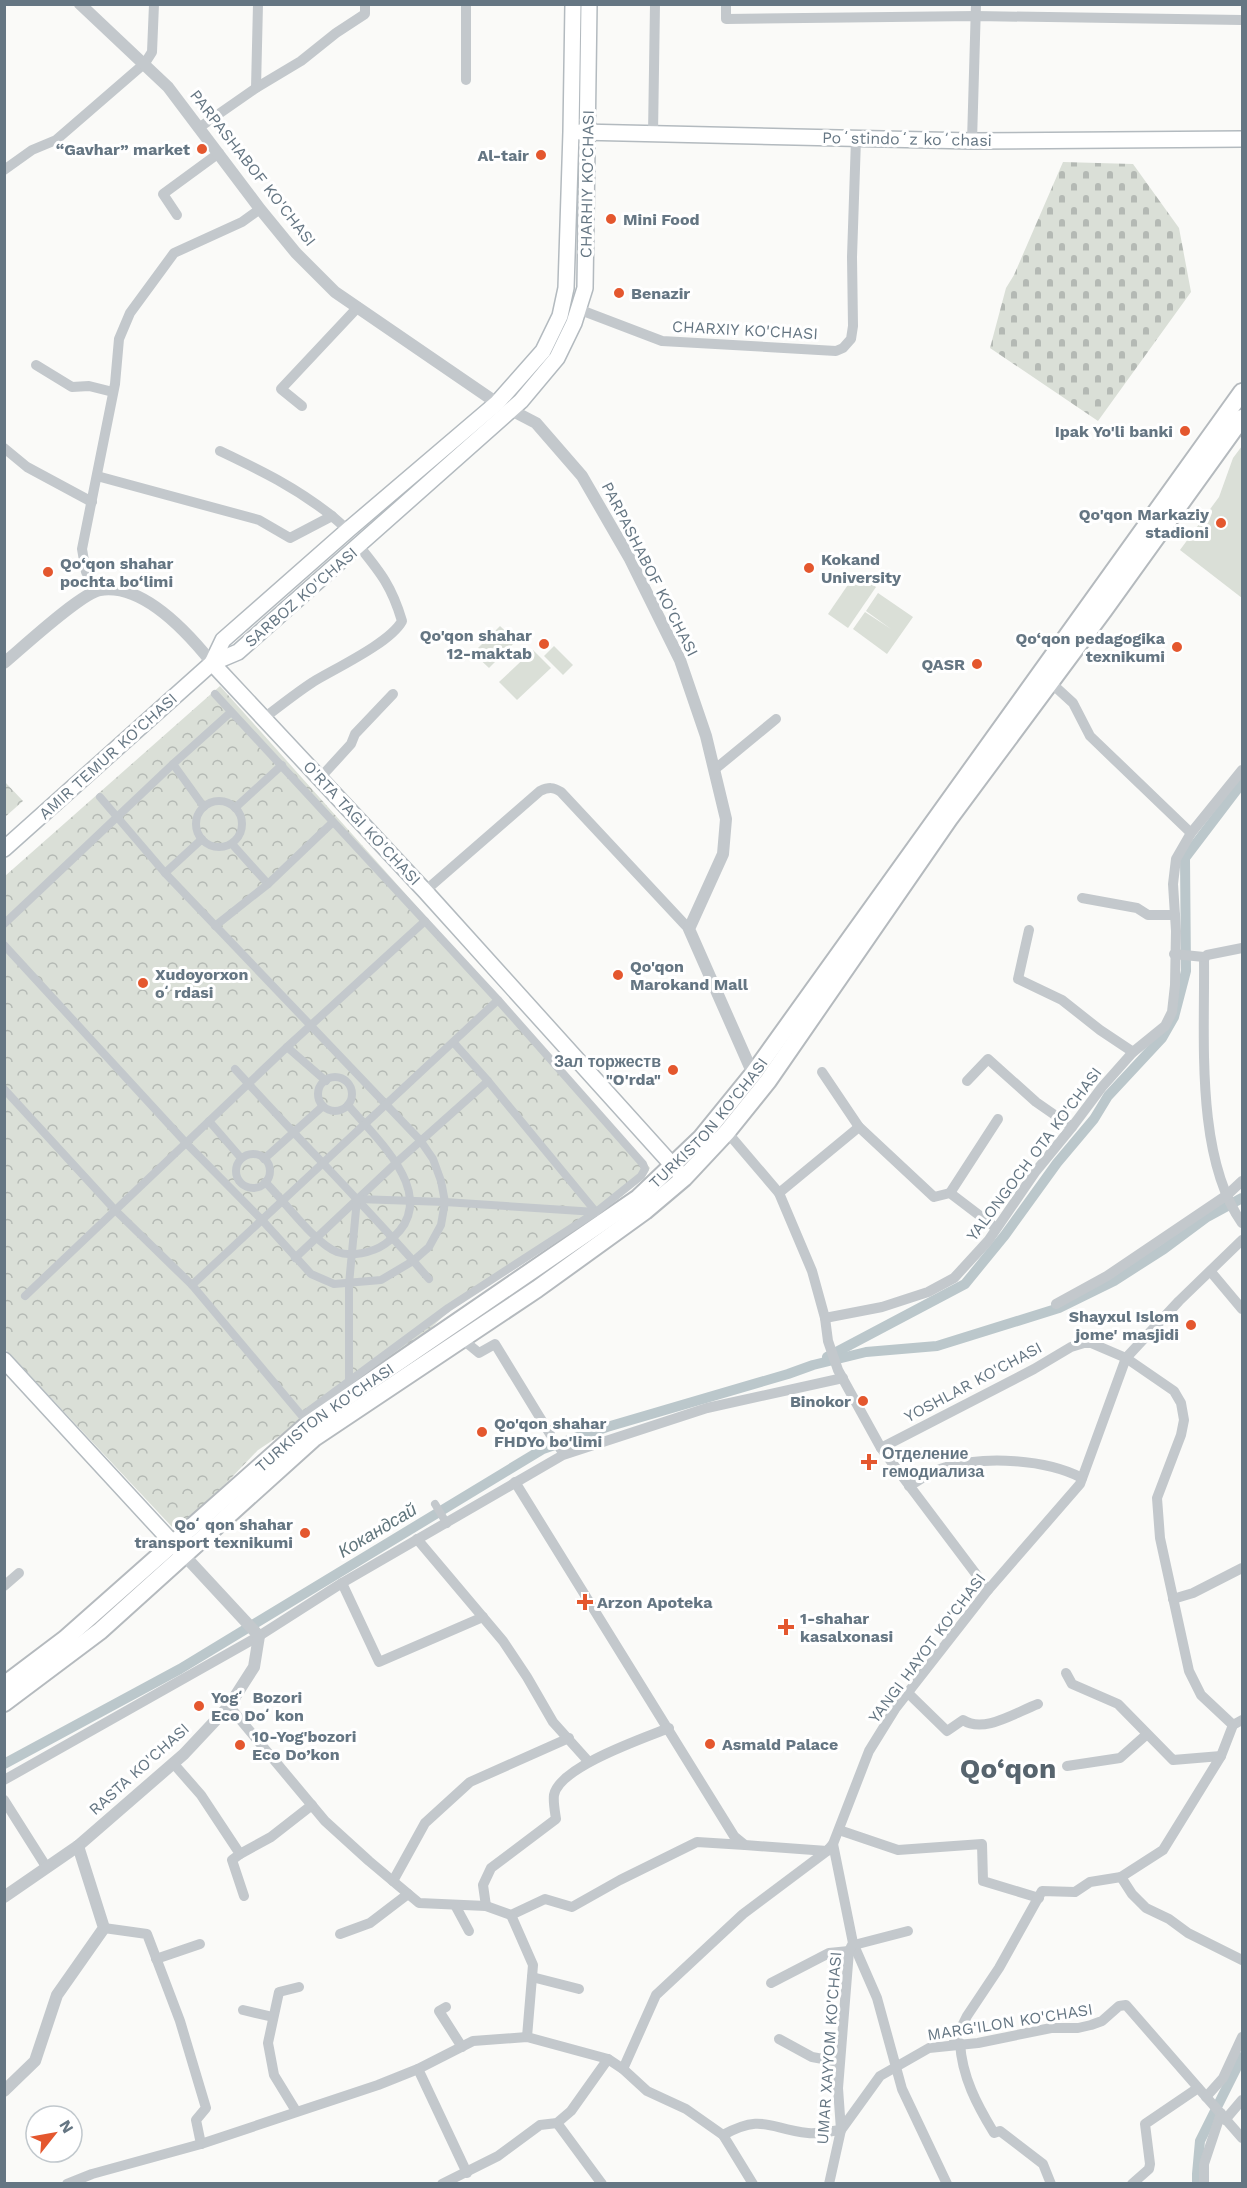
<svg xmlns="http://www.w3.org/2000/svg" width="1247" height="2188" font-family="'Work Sans',sans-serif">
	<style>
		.grass { fill: #dadfd7 }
		.forest { fill: url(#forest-crowns) }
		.cemetery { fill: url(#cemetery-stones) }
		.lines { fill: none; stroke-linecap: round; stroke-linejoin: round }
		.canal { stroke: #bbc7cb; stroke-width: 10 }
		.secondary-casing { stroke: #b3babf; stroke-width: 18 }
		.primary-casing { stroke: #b5babe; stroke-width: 20 }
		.pedestrian { stroke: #c3c8cc; stroke-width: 8 }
		.minor { stroke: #c3c8cc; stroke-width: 10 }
		.tertiary { stroke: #c3c8cc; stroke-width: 12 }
		.secondary { stroke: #fff; stroke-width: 15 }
		.primary { stroke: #fff; stroke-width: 16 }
		.poi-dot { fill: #e4572e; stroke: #fff; stroke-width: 2 }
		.labels { text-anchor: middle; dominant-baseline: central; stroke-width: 6; stroke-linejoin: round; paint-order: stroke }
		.street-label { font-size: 16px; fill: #657683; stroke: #fff }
		.poi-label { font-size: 16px; font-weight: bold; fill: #657683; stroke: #fff; text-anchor: start }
		.water-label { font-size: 18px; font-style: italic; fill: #60757c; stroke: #fff }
		.town-label { font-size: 28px; font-weight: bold; fill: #57646e; stroke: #fff }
	</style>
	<defs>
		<pattern id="forest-crowns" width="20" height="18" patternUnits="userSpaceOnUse" patternTransform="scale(1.5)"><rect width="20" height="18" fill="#dadfd7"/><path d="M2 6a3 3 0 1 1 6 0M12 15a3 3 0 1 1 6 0" fill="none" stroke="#b4b9b4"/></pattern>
		<pattern id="cemetery-stones" width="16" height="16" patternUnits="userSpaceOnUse" patternTransform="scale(1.5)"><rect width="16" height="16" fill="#dadfd7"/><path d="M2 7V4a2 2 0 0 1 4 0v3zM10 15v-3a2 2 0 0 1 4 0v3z" fill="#b4b9b4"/></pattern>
	</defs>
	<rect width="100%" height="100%" fill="#fafaf8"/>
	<g class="grass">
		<path d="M1242 446V598L1180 550 1219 497 1233 458Z"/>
		<path d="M856 573 876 587 848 628 828 614Z"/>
		<path d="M878 593 913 617 887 654 853 629 865 612 891 629 866 611Z"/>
		<path d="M500 626 516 641 489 668 473 653Z"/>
		<path d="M554 646 573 665 563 675 544 656Z"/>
		<path d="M533 650 551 668 517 700 499 682Z"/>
	</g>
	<g class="forest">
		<path d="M220 686 650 1168 644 1178 617 1200 448 1312 419 1339 299 1423 258 1450 192 1519 183 1527 174 1529 5 1349V876Z"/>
		<path d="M5 782 23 801 5 817Z"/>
	</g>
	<path class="cemetery" d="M1063 162 1133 164 1179 228 1191 292 1098 421 990 348 1006 288 1014 275Z"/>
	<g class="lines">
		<g class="canal">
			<path d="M827 1357 965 1284 1005 1235 1057 1163 1094 1119 1108 1096 1162 1038 1174 1017 1186 971 1185 858 1242 783"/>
			<path d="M4 1764 180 1669 543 1449 607 1427 788 1374 813 1365 866 1352 937 1346 1059 1308 1114 1281 1164 1249 1207 1217 1242 1198"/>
			<path d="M1197 2184V2174L1200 2141 1242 2057"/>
		</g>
		<defs>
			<g id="secondary">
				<path d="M580 132 972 141 1242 139"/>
				<path d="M212 663 223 640 348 530 497 403 543 351 560 316 566 288 571 132 573 4"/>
				<path d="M212 663 425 891 684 1178"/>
				<path d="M4 849 212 663 238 652 521 401 557 358 574 323 585 288 589 4"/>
				<path d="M4 1360 181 1552"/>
			</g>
			<g id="primary">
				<path id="s1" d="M4 1685 65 1639 308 1424 638 1198 701 1138 753 1074 1242 392"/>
				<path d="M4 1703 100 1631 314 1438 537 1289 645 1211 684 1178 727 1132 768 1081 949 819 1104 610 1242 418"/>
			</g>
		</defs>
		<use href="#secondary" class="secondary-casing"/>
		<use href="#primary" class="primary-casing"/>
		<g class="pedestrian">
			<path d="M173 764 204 807"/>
			<circle cx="219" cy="824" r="23"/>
			<path d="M235 808 282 765"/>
			<path d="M232 844 268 884"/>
			<path d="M165 873 202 839"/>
			<path d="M4 924 173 764 231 712"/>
			<path d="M215 926 268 884 333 822"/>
			<path d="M4 945 187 1144 262 1220 311 1274 334 1284 381 1280 413 1261 429 1247 441 1225 445 1202 441 1181 433 1159 420 1140 165 873 100 797"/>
			<path d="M454 1043 488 1081 596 1212"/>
			<path d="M287 1047 326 1081"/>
			<path d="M235 1069C299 1140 367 1207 429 1279"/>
			<circle cx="335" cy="1094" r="17"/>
			<path d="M4 1089 115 1210 192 1285 302 1416 448 1308 596 1212 641 1176 645 1169 643 1164 498 1000 215 694"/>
			<path d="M209 1121 241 1158"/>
			<circle cx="253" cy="1171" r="17"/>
			<path d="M264 1159 323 1106"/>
			<path d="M265 1182C283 1199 315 1244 337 1252 351 1257 372 1253 385 1244 447 1201 379 1142 348 1105"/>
			<path d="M295 1258 397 1162 488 1081"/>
			<path d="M192 1285 498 1000"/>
			<path d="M25 1296 287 1047 425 921"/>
			<path d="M349 1380V1284L357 1199 445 1202 596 1212"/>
			<path d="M550 1434 563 1455"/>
			<path d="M435 1504 447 1524"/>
		</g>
		<g class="minor">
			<path d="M466 4V80"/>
			<path d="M726 4V19L976 16 1242 20"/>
			<path d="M256 88 258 4"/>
			<path d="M200 127 256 88 301 61 336 33 365 14V4"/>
			<path d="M653 134 655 4"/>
			<path d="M972 141 976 4"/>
			<path d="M4 170 32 150 56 140 145 63 152 52 154 4"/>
			<path d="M177 215 163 194 219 153"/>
			<path d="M578 309 662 341 836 351 843 348 851 339 853 326 852 257 856 139"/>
			<path d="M36 365 72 387 89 386 113 392"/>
			<path d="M302 406 281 389 358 307"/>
			<path d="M4 448 27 467 92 502"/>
			<path d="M220 451C262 471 295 487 332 516"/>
			<path d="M97 476 259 520 290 538 332 516 348 530"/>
			<path d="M99 590 86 572 82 549 115 384 119 339 130 313 174 253 242 222 260 209"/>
			<path d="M1049 681 1073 703 1090 736 1191 833"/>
			<path d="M264 718C280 706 296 693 313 682 336 668 390 643 402 621 392 587 381 573 359 546"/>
			<path d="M714 770 776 719"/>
			<path d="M320 778 351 744 355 734 393 694"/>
			<path d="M425 891 540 791C549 787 553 787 561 792L689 929"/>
			<path d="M1082 898 1137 908 1148 915H1175"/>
			<path d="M1029 930 1018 979 1062 1000 1100 1030 1133 1052"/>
			<path d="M1242 948 1207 955 1204 959C1205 1037 1195 1157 1242 1223"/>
			<path d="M1174 954 1204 957"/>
			<path d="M822 1072 859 1127"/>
			<path d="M967 1081 988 1059 1036 1102 1072 1127"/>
			<path d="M727 1132 779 1193 812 1271 825 1318 828 1341 838 1370 881 1448 988 1590"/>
			<path d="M779 1193 859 1127 934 1197 950 1193 996 1228"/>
			<path d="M950 1193 998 1119"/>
			<path d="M1211 1272 1242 1309"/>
			<path d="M1056 1304 1107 1276 1227 1195 1242 1181"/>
			<path d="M825 1318 882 1307 928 1292 954 1278 988 1241 1036 1171 1072 1127 1102 1087 1133 1052 1165 1026 1172 1012 1175 985 1176 931 1173 884 1176 859 1191 833 1242 770"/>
			<path d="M462 1339 479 1353 495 1344 550 1434"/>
			<path d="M881 1448 1034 1369 1071 1347 1084 1343H1091L1126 1358 1174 1391 1181 1403 1184 1420 1181 1435 1157 1498 1160 1538 1189 1671 1201 1695 1233 1725"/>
			<path d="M515 1482 734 1836 745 1845 827 1851 833 1844 869 1751 895 1709 988 1590 1080 1484 1126 1358 1179 1301 1242 1240"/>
			<path d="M909 1486C920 1480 933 1470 946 1467 986 1456 1045 1459 1082 1478"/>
			<path d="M417 1539 503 1641 527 1677 553 1722 588 1761"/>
			<path d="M342 1583 379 1662 483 1617"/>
			<path d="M4 1586 19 1573"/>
			<path d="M1173 1599 1193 1593 1242 1568"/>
			<path d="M1066 1673 1072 1684 1118 1704 1173 1760 1221 1756"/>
			<path d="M908 1693 947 1731 963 1720C984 1734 1016 1712 1038 1704"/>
			<path d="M229 1706 325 1821 369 1861 419 1903 486 1906 511 1915 545 1899 572 1907 620 1880 697 1842 745 1845"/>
			<path d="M173 1763 201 1795 240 1854 232 1860 244 1896"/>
			<path d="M1067 1766 1120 1758 1146 1735"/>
			<path d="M4 1780 259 1636 342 1583 563 1455 707 1408 843 1378"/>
			<path d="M4 1800 47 1868"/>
			<path d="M839 1830 898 1850 982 1844 983 1881 1039 1898"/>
			<path d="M240 1854 271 1837 312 1805"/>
			<path d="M1121 1877 1132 1894 1146 1908 1169 1919 1188 1933 1242 1960"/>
			<path d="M393 1881 425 1823 470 1782 569 1738"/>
			<path d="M455 1905 469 1931"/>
			<path d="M486 1906 483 1885 491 1868 556 1819C555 1812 553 1802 554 1795 559 1767 644 1738 669 1728"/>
			<path d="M511 1915 533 1965 527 2037"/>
			<path d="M104 1928 147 1934 180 2021 206 2108 196 2120 201 2144"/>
			<path d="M340 1934 370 1923 408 1894"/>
			<path d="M853 1943 877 1998 902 2089 947 2184"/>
			<path d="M854 1945 908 1931"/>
			<path d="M156 1959 200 1944"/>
			<path d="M532 1977 579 1989"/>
			<path d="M771 1983 829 1953 849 1951"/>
			<path d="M446 2007 439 2011 462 2047"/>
			<path d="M243 2010 273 2017"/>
			<path d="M779 2039 812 2057 839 2062"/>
			<path d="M960 2043C962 2077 977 2105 994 2133L1000 2131 1043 2164 1051 2184"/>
			<path d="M953 2044 967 2016 999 1968 1042 1891 1075 1892 1090 1882 1121 1877 1163 1850 1221 1756 1233 1725 1242 1720"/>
			<path d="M418 2069 467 2173"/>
			<path d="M623 2069 656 1995 743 1914 827 1851"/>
			<path d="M1206 2097 1223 2078 1242 2037"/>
			<path d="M296 2111 274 2075 268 2043 279 1992 299 1987"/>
			<path d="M1225 2120 1242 2100"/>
			<path d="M557 2123 602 2184"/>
			<path d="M723 2135C763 2113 769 2129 808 2133 818 2134 830 2131 841 2130L880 2076 929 2048 978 2043 1051 2028H1078L1091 2025 1102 2021 1119 2006 1126 2005 1242 2138"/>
			<path d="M67 2184 92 2174 201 2144 378 2085 418 2069 473 2041 527 2037 608 2059 623 2069 647 2091 686 2109 723 2135 753 2184"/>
			<path d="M442 2184 498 2156 540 2125 557 2123 571 2111 608 2059"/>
			<path d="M829 2184 841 2130 838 2088 849 1951 853 1943 833 1844"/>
			<path d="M1132 2184 1149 2169 1150 2164 1145 2124 1198 2088"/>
			<path d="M1204 2184V2164L1221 2113"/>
		</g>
		<g class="tertiary">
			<path d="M80 4 168 87 260 209 296 253 335 292 497 403"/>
			<path d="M511 410 536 423 582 476 630 559 680 660 706 736 726 819 723 854 689 929 753 1074"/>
			<path d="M4 663C22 648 81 593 100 590 143 583 188 633 212 663"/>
			<path d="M4 1897 78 1846 184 1754 229 1706 254 1667 259 1636 183 1554"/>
			<path d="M4 2091 35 2061 57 1995 104 1928 78 1846"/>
		</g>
		<use href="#secondary" class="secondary"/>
		<use href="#primary" class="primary"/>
	</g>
	<g class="poi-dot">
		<circle cx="202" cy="149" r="6"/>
		<circle cx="541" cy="155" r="6"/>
		<circle cx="611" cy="219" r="6"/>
		<circle cx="619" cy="293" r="6"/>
		<circle cx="1185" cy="431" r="6"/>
		<circle cx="1221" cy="523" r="6"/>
		<circle cx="809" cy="568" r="6"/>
		<circle cx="48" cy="572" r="6"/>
		<circle cx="544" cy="644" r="6"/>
		<circle cx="1177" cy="647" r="6"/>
		<circle cx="977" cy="664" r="6"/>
		<circle cx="618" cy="975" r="6"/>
		<circle cx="143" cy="983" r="6"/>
		<circle cx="673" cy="1070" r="6"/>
		<circle cx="1191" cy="1325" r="6"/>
		<circle cx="863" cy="1401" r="6"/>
		<circle cx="482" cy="1432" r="6"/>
		<path d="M866 1453h6v6h6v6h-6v6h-6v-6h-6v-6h6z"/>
		<circle cx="305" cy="1533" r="6"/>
		<path d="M582 1593h6v6h6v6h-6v6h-6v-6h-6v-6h6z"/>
		<path d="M783 1618h6v6h6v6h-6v6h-6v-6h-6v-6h6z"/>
		<circle cx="199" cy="1706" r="6"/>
		<circle cx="710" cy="1744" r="6"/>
		<circle cx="240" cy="1745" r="6"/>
	</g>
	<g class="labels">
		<g class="street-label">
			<text transform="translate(907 139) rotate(1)">Poʻstindoʻz koʻchasi</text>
			<text transform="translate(253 168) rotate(52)">PARPASHABOF KO'CHASI</text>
			<text transform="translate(587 184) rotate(-89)">CHARHIY KO'CHASI</text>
			<text transform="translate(745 330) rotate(3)">CHARXIY KO'CHASI</text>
			<text transform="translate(650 569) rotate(63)">PARPASHABOF KO'CHASI</text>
			<text transform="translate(301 597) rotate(-41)">SARBOZ KO'CHASI</text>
			<text transform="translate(108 756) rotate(-42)">AMIR TEMUR KO'CHASI</text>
			<text transform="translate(362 823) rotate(47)">O'RTA TAGI KO'CHASI</text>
			<text stroke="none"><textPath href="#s1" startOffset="904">TURKISTON KO'CHASI</textPath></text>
			<text transform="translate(1034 1154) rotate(-53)">YALONGOCH OTA KO'CHASI</text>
			<text transform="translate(973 1382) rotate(-28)">YOSHLAR KO'CHASI</text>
			<text stroke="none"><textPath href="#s1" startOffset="418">TURKISTON KO'CHASI</textPath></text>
			<text transform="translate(927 1648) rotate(-53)">YANGI HAYOT KO'CHASI</text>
			<text transform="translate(139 1769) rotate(-42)">RASTA KO'CHASI</text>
			<text transform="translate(1010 2022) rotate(-9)">MARG'ILON KO'CHASI</text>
			<text transform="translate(829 2048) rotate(-86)">UMAR XAYYOM KO'CHASI</text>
		</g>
		<g class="poi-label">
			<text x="190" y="149" text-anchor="end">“Gavhar” market</text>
			<text x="529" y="155" text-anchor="end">Al-tair</text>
			<text x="623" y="219">Mini Food</text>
			<text x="631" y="293">Benazir</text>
			<text x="1173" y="431" text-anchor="end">Ipak Yo'li banki</text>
			<text x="1209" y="514" text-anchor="end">Qo'qon Markaziy<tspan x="1209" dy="18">stadioni</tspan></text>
			<text x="821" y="559">Kokand<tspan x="821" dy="18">University</tspan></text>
			<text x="60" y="563">Qo‘qon shahar<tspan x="60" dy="18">pochta bo‘limi</tspan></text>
			<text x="532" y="635" text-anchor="end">Qo'qon shahar<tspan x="532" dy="18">12-maktab</tspan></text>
			<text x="1165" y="638" text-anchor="end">Qo‘qon pedagogika<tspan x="1165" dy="18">texnikumi</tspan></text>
			<text x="965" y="664" text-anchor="end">QASR</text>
			<text x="630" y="966">Qo'qon<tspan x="630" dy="18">Marokand Mall</tspan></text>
			<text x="155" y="974">Xudoyorxon<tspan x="155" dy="18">oʻrdasi</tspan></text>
			<text x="661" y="1061" text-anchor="end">Зал торжеств<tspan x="661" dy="18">"O'rda"</tspan></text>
			<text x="1179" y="1316" text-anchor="end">Shayxul Islom<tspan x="1179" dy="18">jome' masjidi</tspan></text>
			<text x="851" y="1401" text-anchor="end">Binokor</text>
			<text x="494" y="1423">Qo'qon shahar<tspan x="494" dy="18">FHDYo bo'limi</tspan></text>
			<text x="882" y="1453">Отделение<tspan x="882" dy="18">гемодиализа</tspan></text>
			<text x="293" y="1524" text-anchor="end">Qoʻqon shahar<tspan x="293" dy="18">transport texnikumi</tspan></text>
			<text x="597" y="1602">Arzon Apoteka</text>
			<text x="800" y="1618">1-shahar<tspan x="800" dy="18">kasalxonasi</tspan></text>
			<text x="211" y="1697">Yogʻ Bozori<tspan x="211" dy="18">Eco Doʻkon</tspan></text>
			<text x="252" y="1736">10-Yog'bozori<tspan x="252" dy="18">Eco Do’kon</tspan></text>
			<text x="722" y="1744">Asmald Palace</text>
		</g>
		<g class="water-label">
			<text transform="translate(377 1530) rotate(-31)">Кокандсай</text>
		</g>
		<g class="town-label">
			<text x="1008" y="1768">Qo‘qon</text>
		</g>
	</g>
	<rect width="1247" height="2188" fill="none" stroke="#657683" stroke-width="12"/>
	<g transform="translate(54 2134) rotate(59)"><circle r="28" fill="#ffffff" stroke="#c1c8cd" stroke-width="1.5"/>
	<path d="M0-4.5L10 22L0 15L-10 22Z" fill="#e4572e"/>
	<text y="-9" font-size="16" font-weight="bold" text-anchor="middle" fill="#657683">N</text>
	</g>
</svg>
